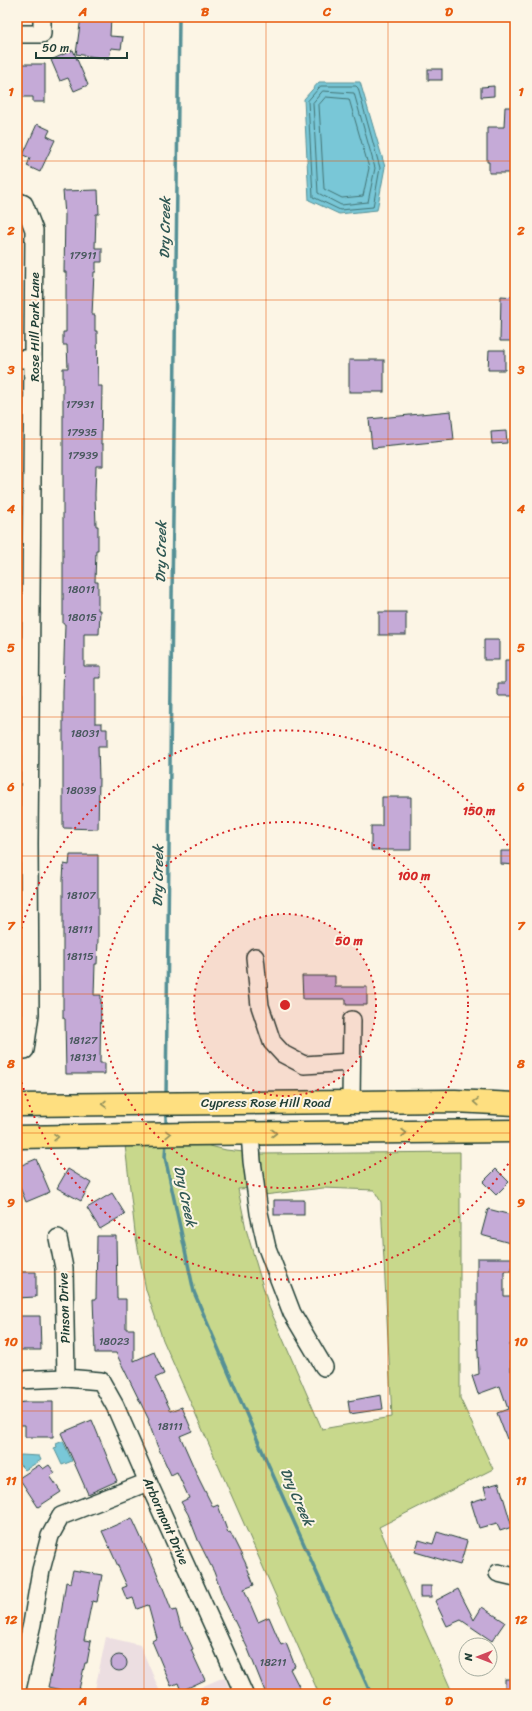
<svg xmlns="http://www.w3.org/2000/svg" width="532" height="1711" font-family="Sriracha,sans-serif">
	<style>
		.built { fill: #ecdee1 }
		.green { fill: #c8d88c; stroke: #748a60; fill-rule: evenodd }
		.water { fill: #79c7d7; stroke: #559096 }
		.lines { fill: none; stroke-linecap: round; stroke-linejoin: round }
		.shore { stroke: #437475; stroke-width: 1 }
		.stream { stroke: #559096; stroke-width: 3.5 }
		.building { fill: #c5aad7; stroke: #1f3d34 }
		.minor-casing { stroke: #1f3d34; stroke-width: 20 }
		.major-casing { stroke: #1f3d34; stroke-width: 25 }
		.minor { stroke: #fcf5e5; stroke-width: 17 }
		.major { stroke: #fedf80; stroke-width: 22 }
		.oneway { stroke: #8e8e5a }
		.grid { fill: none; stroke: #e8590c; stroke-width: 1; stroke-opacity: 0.55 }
		.ring { fill: none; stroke: #d62828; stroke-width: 2; stroke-dasharray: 2 4 }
		.labels { text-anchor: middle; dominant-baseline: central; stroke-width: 4; stroke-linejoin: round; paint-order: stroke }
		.number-label { font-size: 11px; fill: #48585d }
		.street-label { font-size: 13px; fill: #1f3d34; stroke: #fcf5e5 }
		.water-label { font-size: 14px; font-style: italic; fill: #315955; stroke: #fcf5e5 }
		.centre { fill: #d62828; stroke: #fcf5e5; stroke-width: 2 }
		.ring-label { font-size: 12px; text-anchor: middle; font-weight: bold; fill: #d62828; stroke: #fcf5e5; stroke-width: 4; stroke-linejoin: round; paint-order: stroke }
		.neatline { fill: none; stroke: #e8590c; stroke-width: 1.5 }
		.grid-label { font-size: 13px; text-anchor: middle; font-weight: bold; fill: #e8590c }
	</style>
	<rect width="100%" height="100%" fill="#fcf5e5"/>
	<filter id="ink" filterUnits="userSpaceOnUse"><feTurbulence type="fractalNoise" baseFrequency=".025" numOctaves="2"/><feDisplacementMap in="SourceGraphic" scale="8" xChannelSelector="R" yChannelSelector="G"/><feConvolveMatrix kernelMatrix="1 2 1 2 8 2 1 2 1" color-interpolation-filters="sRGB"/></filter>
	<g filter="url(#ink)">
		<g class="built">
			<path d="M106 1637 140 1645 161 1694H94Z"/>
			<path d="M224 1677 232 1694H185Z"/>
		</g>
		<path class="green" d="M202 1144 226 1150 261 1154 460 1152V1398L493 1469 379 1527 453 1694H319L163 1340 146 1290 135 1232 125 1145ZM260 1188 264 1195 323 1188 374 1190 381 1202 392 1417 322 1429 269 1307 246 1229 238 1189Z"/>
		<g class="water">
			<path d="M319 82H360L385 167 377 210 339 214 309 200 304 99Z"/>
			<path d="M63 1441 72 1461 62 1465 54 1448 57 1447 56 1444Z"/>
			<path d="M21 1455 39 1456 41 1460 25 1470 18 1463 17 1458Z"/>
		</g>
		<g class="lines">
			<g class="shore">
				<path d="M321 86H356L358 88 380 168 373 207 340 210 313 197 308 101Z"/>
				<path d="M323 91 354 93 375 168 368 202 341 205 318 193 313 103Z"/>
				<path d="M326 97 349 99 369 168 363 196 342 198 324 189 319 105Z"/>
			</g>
			<g class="stream">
				<path d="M166 1097 179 17"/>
				<path d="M166 1127V1111"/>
				<path d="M166 1141 165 1157 194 1292 264 1455 371 1694"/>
			</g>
		</g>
		<g class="building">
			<path d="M81 17H111L110 36 123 37 121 49 111 48 109 59 76 54Z"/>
			<path d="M73 50 88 85 74 91 68 78 60 81 51 60Z"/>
			<path d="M17 64H45V102H33V97H17Z"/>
			<rect x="428" y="69" width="14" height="11"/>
			<path d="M494 86V96L481 97V87Z"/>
			<path d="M505 107H515V173H489V162H487V127H504Z"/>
			<path d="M37 124 50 130 47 136 55 140 40 172 27 166 30 158 23 155Z"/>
			<path d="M98 190 99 214H96L95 248H102V262H96V272H94L92 315H95V331H97L98 386H102L101 444H103V466H96L95 495 96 526H98V550H96L95 582H98V610H100L99 634H84V666H101V678H95V723H102V729H107V746H98L99 779 98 829 63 828V692L65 624H63V368H68L67 345H63V332H66V272H64L65 215 63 191Z"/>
			<path d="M501 296 515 297V341H500Z"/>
			<path d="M489 350H505V370H488Z"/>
			<rect x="349" y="360" width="35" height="32"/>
			<path d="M451 411 454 440 372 448 369 419Z"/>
			<path d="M506 431 507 443 492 444 491 432Z"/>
			<rect x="379" y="612" width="27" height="23"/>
			<rect x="484" y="640" width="15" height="20"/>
			<path d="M505 660H515V696H498V683H505Z"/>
			<path d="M382 797H411V850H371V826H382Z"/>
			<path d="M501 851H515V865L501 864Z"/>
			<path d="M70 855H98V940L97 964H95L94 995H101L100 1063H105V1074H66L65 1019 63 1018V879L64 864 69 865Z"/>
			<path d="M302 976H335V987H367V1005H346V999H303Z"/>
			<path d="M36 1159 50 1192 26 1202 17 1180V1167Z"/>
			<path d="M68 1169 91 1183 81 1201 57 1188Z"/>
			<path d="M496 1169 509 1182 496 1195 483 1182Z"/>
			<path d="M112 1193 125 1214 100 1229 87 1208Z"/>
			<rect x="274" y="1200" width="30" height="15"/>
			<path d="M488 1209 515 1216V1223L510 1243 481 1235Z"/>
			<path d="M97 1236H116L117 1299H126V1329H134V1361L154 1352 164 1374 155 1378 171 1411 182 1407 192 1431 180 1436 199 1479 213 1507 218 1505 228 1533 230 1532 245 1562 254 1585 244 1589 258 1622 269 1617 281 1645 286 1643 295 1666 290 1669 303 1694H266L248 1649 223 1597 214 1572 198 1540 188 1514 181 1502 189 1498 177 1472 171 1475 157 1445 148 1421 149 1420 116 1353H95L93 1299H96Z"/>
			<path d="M477 1258H512V1271H504V1296H514L515 1344H510L511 1371 515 1370V1436L507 1439 497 1413 508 1409 500 1386 478 1394 472 1376 479 1374 477 1332Z"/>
			<path d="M17 1272H36V1297L17 1298Z"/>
			<path d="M18 1316H40L41 1350H19Z"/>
			<path d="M381 1395 383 1409 350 1414 348 1401Z"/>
			<path d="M25 1402H53V1437H25V1425H17V1403Z"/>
			<path d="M92 1420 117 1481 88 1494 61 1433Z"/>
			<path d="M39 1465 43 1469 49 1465 55 1473 50 1476 61 1492 38 1507 19 1478Z"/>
			<path d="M499 1483 512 1527 500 1531 497 1523 479 1528 471 1502 487 1497 484 1487Z"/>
			<path d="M132 1518 155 1568 172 1611 176 1610 181 1628 183 1627 193 1649 191 1650 205 1680 181 1691 178 1683 171 1686 152 1641 157 1638 148 1605 137 1609 133 1598 127 1600 122 1588 127 1586 102 1531Z"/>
			<path d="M437 1532 467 1541 460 1565 415 1552 419 1540 433 1544Z"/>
			<path d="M73 1570 102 1575 97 1602 92 1601 84 1640 91 1641 87 1663H85L78 1694 48 1687 53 1665 66 1582 70 1583Z"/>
			<rect x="420" y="1586" width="11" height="11"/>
			<path d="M458 1589 474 1620 482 1607 505 1622 492 1641 461 1620 447 1626 435 1601Z"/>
			<circle cx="119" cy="1663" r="8"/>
			<rect x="505" y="1679" width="10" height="15"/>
		</g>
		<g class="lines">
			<defs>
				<g id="minor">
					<path d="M17 34H42V17"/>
					<path d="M17 201 24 204 34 230 29 844 30 1014 25 1050"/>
					<path d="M17 359H33"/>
					<path d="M255 957 260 1006 272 1042 283 1054 304 1065 351 1062"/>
					<path d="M351 1102 352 1020"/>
					<path d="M250 1133 252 1161 259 1213 267 1248 292 1313 324 1367"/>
					<path d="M58 1238 64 1268 66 1378"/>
					<path d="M17 1380 66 1378 101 1381 115 1406 148 1482 244 1694"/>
					<path d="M498 1573 515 1577"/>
					<path d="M17 1689 32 1624 41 1570 50 1536 61 1516 148 1482"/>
				</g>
				<g id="major">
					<path d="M17 1105 455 1101 515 1104"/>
					<path d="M17 1137 193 1134 515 1131"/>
				</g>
			</defs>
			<use href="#minor" class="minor-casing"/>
			<use href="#major" class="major-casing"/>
			<use href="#minor" class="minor"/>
			<use href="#major" class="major"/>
		</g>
		<defs><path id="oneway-chevron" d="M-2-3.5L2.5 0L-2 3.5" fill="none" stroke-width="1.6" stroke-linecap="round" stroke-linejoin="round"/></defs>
		<g class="oneway">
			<use href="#oneway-chevron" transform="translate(476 1102) rotate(-177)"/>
			<use href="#oneway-chevron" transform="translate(104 1104) rotate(179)"/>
			<use href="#oneway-chevron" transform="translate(274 1133)"/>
			<use href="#oneway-chevron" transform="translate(404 1133)"/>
			<use href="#oneway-chevron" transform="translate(168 1134) rotate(-2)"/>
			<use href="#oneway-chevron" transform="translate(56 1137) rotate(-1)"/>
		</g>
	</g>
	<path class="grid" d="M144 17V1694M266 17V1694M388 17V1694M17 161H515M17 300H515M17 439H515M17 578H515M17 717H515M17 856H515M17 994H515M17 1133H515M17 1272H515M17 1411H515M17 1550H515"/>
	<circle cx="285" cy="1005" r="91" fill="#d62828" fill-opacity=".12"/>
	<g class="ring">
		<circle cx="285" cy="1005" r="91"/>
		<circle cx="285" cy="1005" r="183"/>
		<path d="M515 1154A274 274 0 0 1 17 1064M17 946A274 274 0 0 1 515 856"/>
	</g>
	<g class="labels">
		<g class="number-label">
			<text x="83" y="255">17911</text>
			<text x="80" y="404">17931</text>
			<text x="82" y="432">17935</text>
			<text x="83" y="455">17939</text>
			<text x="81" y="589">18011</text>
			<text x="82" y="617">18015</text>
			<text x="85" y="733">18031</text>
			<text x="81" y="790">18039</text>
			<text x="81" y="895">18107</text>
			<text x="80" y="929">18111</text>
			<text x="80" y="956">18115</text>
			<text x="83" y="1040">18127</text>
			<text x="83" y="1057">18131</text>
			<text x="114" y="1341">18023</text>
			<text x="170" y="1426">18111</text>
			<text x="273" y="1662">18211</text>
		</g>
		<g class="street-label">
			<text transform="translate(34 327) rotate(-90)">Rose Hill Park Lane</text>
			<text x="266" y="1102">Cypress Rose Hill Road</text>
			<text transform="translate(64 1308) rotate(-92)">Pinson Drive</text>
			<text transform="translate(166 1521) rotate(66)">Arbormont Drive</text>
		</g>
		<g class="water-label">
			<text transform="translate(165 228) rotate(-89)">Dry Creek</text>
			<text transform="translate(161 552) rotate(-89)">Dry Creek</text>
			<text transform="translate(158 876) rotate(-89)">Dry Creek</text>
			<text transform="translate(185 1196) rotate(78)">Dry Creek</text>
			<text transform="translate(297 1497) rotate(66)">Dry Creek</text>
		</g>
	</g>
	<circle cx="285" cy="1005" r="6" class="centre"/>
	<g class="ring-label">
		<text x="479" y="815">150 m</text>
		<text x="414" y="880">100 m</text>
		<text x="349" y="945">50 m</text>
	</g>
	<rect width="532" height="1711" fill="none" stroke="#fcf5e5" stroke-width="44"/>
	<g transform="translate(478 1657) rotate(270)"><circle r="19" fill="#fcf5e5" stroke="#a4ab9e"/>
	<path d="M0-3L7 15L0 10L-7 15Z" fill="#d1495b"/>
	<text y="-6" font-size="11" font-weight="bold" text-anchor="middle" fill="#1f3d34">N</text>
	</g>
	<path d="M36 52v6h91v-6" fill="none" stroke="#1f3d34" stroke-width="2"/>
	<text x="42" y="52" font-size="12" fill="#1f3d34" stroke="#fcf5e5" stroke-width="3" paint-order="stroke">50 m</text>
	<rect x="22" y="22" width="488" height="1667" class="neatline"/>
	<g class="grid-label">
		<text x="83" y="16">A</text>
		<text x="205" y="16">B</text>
		<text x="327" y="16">C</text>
		<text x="449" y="16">D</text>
		<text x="11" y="96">1</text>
		<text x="521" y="96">1</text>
		<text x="11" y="235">2</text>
		<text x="521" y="235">2</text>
		<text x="11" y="374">3</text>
		<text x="521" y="374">3</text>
		<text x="11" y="513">4</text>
		<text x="521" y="513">4</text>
		<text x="11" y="652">5</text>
		<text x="521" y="652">5</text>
		<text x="11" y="791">6</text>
		<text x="521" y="791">6</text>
		<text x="11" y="930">7</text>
		<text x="521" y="930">7</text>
		<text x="11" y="1068">8</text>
		<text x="521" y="1068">8</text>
		<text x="11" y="1207">9</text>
		<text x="521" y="1207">9</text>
		<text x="11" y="1346">10</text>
		<text x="521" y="1346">10</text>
		<text x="11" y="1485">11</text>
		<text x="521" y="1485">11</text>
		<text x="11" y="1624">12</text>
		<text x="521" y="1624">12</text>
		<text x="83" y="1705">A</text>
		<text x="205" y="1705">B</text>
		<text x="327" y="1705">C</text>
		<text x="449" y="1705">D</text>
	</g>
</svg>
